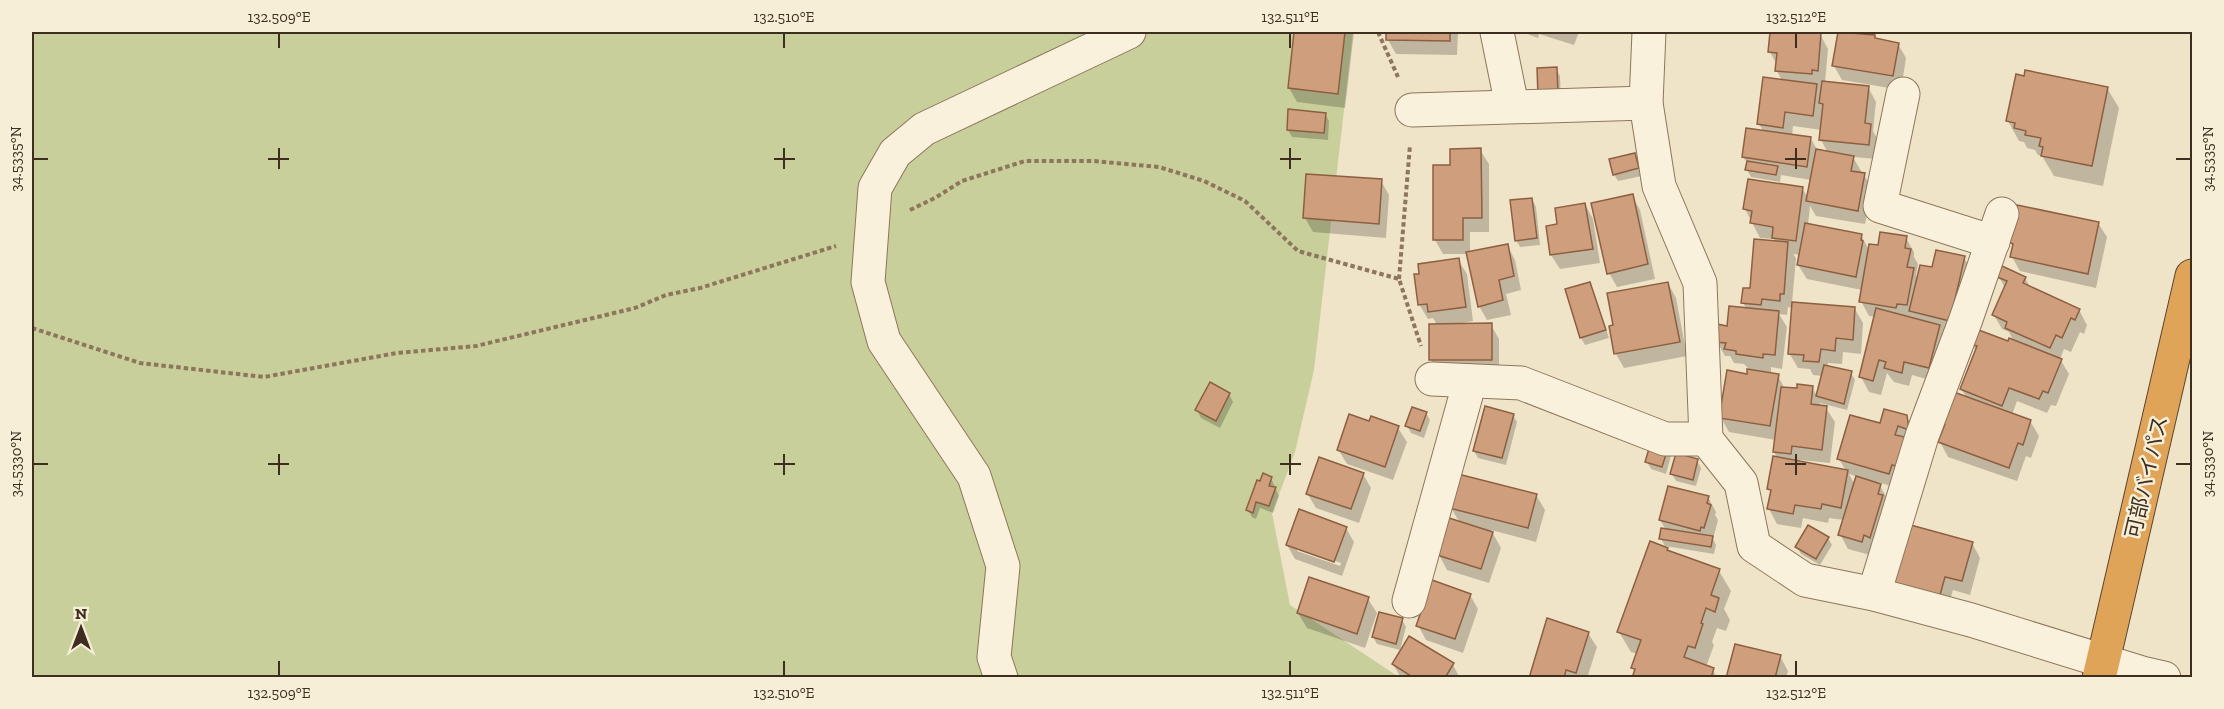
<svg xmlns="http://www.w3.org/2000/svg" width="2224" height="709" font-family="'Zilla Slab','Noto Sans JP',serif">
	<style>
		.green { fill: #c9cf9b }
		.shadow { fill: #0003; fill-rule: evenodd }
		.building { fill: #cf9f7d; stroke: #8d5f41; stroke-width: 1.5 }
		.lines { fill: none; stroke-linecap: round; stroke-linejoin: round }
		.minor-casing { stroke: #8d765c; stroke-width: 35 }
		.highway-casing { stroke: #5b4430; stroke-width: 35 }
		.path { stroke: #8d765c; stroke-width: 4; stroke-dasharray: 4.5 3; stroke-linecap: butt }
		.minor { stroke: #faf1dc; stroke-width: 33 }
		.highway { stroke: #e0a458; stroke-width: 33 }
		.ticks { fill: none; stroke: #3d2e20; stroke-width: 2 }
		.labels { text-anchor: middle; dominant-baseline: central; stroke-width: 5; stroke-linejoin: round; paint-order: stroke }
		.street-label { font-size: 21px; fill: #3d2e20; stroke: #f7eed8 }
		.neatline { fill: none; stroke: #3d2e20; stroke-width: 2 }
		.ticks-label { font-size: 15px; text-anchor: middle; fill: #3d2e20 }
	</style>
	<rect width="100%" height="100%" fill="#f0e4c8"/>
	<path class="green" d="M32 32H1353L1314 370 1295 452 1272 513 1290 605 1399 677H32Z"/>
	<g class="shadow">
		<path d="M1296 32H1354L1345 108 1297 102 1289 88Z"/>
		<path d="M1388 32H1458L1457 55 1396 54 1388 40Z"/>
		<path d="M1522 32H1579L1574 45 1539 34 1538 38Z"/>
		<path d="M1772 32 1820 34 1828 49 1825 83 1868 87 1876 102 1873 131 1878 140 1876 159 1853 157 1861 171V174L1864 175 1872 189 1865 224 1816 216 1810 206 1808 225 1861 235 1869 250 1906 238 1914 252V257L1918 264 1916 275 1918 279 1933 269 1964 258 1973 272 1958 335 1942 331 1947 341 1937 382 1912 375 1909 386 1894 382 1887 373 1881 395 1869 392 1861 377 1876 317 1869 316 1861 301 1862 290 1807 279 1798 265 1800 255 1793 254 1796 258 1792 303 1855 309 1863 323 1861 354 1843 352 1842 364 1828 363V367L1851 373 1855 380 1847 410 1820 403V407L1826 408 1835 422 1830 463 1800 460V463L1846 471 1839 459 1881 425 1906 417 1915 431 1897 488 1878 482 1888 500 1870 555 1848 549 1840 534 1844 520 1829 518 1828 523 1803 518 1801 528 1777 524 1769 509 1772 494 1769 488 1778 459 1774 452 1776 440 1729 432 1721 418 1748 376 1749 369 1744 364 1734 363 1730 356H1725L1717 342 1747 309 1743 303 1776 243 1774 239 1760 238 1745 209 1802 188 1808 198 1811 180 1781 175 1780 182 1751 177 1747 170 1748 164 1743 157 1764 132 1759 124 1782 81 1777 71V65L1770 52ZM1793 126 1822 130 1821 140 1828 153 1818 151 1811 139 1792 136ZM1788 307 1793 308 1789 353 1798 368 1810 369 1813 375 1822 376 1817 396 1812 387 1785 389 1778 376 1771 375V367L1782 369 1787 327 1779 314 1787 315ZM1849 474 1858 477 1855 485Z"/>
		<path d="M1839 32 1874 37 1876 40 1898 44 1906 58 1901 90 1842 80 1834 66Z"/>
		<path d="M1556 69 1560 76 1561 103 1543 104Z"/>
		<path d="M2026 77 2107 88 2119 108 2103 186 2054 176 2042 156 2038 155 2035 150 2027 148 2024 142 2019 141 2008 121Z"/>
		<path d="M1325 114 1329 121 1328 140 1292 137 1288 130Z"/>
		<path d="M1480 150 1489 164V232H1470V253L1507 245 1515 260 1521 290 1506 294 1511 315 1487 320 1479 306 1468 254H1443L1435 240 1451 166Z"/>
		<path d="M1635 155 1642 176 1618 181 1614 174Z"/>
		<path d="M1381 181 1389 195 1386 238 1313 232 1305 218Z"/>
		<path d="M1632 196 1640 210 1655 279 1617 287 1609 273Z"/>
		<path d="M1532 199 1536 207 1540 245 1520 247 1516 240Z"/>
		<path d="M1585 204 1593 219 1600 263 1560 269 1551 255 1559 225Z"/>
		<path d="M2098 223 2107 237 2096 288 2020 271 2012 257 2014 247 2011 242Z"/>
		<path d="M1458 260 1467 274 1473 321 1462 323V325H1491L1499 339V374H1439L1431 360 1437 325 1433 318 1428 319 1419 304 1420 275Z"/>
		<path d="M1999 277 2025 278 2031 289 2079 310 2087 325 2084 334 2080 332 2071 352 2064 349 2060 359 2069 374 2056 406 2051 405 2047 413 2017 401 2012 415 2030 421 2039 436 2031 458 2026 456 2017 481 1948 457 1940 442 1945 428 1942 421 1967 398 1961 389 1976 351 1972 344 2014 342 2009 332 2002 329 1994 315 2005 288Z"/>
		<path d="M1590 283 1609 338 1585 345 1581 338 1567 290Z"/>
		<path d="M1668 283 1676 298 1687 356 1624 368 1616 354 1610 327 1615 326Z"/>
		<path d="M1210 384 1229 394 1233 402 1220 428 1201 418 1197 410Z"/>
		<path d="M1426 413 1430 420 1424 438 1411 433 1407 426Z"/>
		<path d="M1513 415 1517 422 1506 465 1478 458 1474 451Z"/>
		<path d="M1371 423 1398 428 1407 442 1393 480 1347 464 1338 449Z"/>
		<path d="M1667 449 1671 456 1666 474 1651 469 1647 462Z"/>
		<path d="M1697 461 1701 468 1696 486 1676 481 1672 474Z"/>
		<path d="M1363 474 1371 488 1359 523 1316 508 1307 493Z"/>
		<path d="M1271 478 1279 496 1273 513 1260 508 1256 519 1252 517 1248 510Z"/>
		<path d="M1536 495 1545 510 1536 542 1491 530 1501 548 1489 583 1447 570 1439 555 1460 523 1451 508Z"/>
		<path d="M1708 497 1716 512 1715 515 1718 520 1713 539 1716 545 1714 554 1665 546 1661 539 1666 530 1660 520Z"/>
		<path d="M1346 528 1354 542 1342 576 1295 559 1287 545ZM1297 547 1341 563 1340 566 1297 551Z"/>
		<path d="M1828 538 1832 545 1820 565 1801 554 1797 547Z"/>
		<path d="M1972 543 1980 558 1970 595 1953 590 1946 615 1899 603Z"/>
		<path d="M1667 549 1669 553 1719 571 1731 591 1724 609 1730 620 1726 631 1717 628 1712 642 1714 645 1706 667 1713 670 1717 678H1634L1636 672 1633 668 1638 654 1631 652 1619 632Z"/>
		<path d="M1310 579 1368 599 1377 613 1365 648 1307 628 1298 613Z"/>
		<path d="M1470 595 1478 609 1463 653 1426 640 1418 625Z"/>
		<path d="M1402 620 1406 627 1400 650 1377 644 1373 637Z"/>
		<path d="M1588 633 1597 647 1587 678H1531Z"/>
		<path d="M1780 656 1788 671 1786 678H1728Z"/>
		<path d="M1393 664 1453 665 1460 678H1401Z"/>
	</g>
	<g class="building">
		<path d="M1294 32H1345L1338 94 1288 88Z"/>
		<path d="M1386 32H1450V41L1386 40Z"/>
		<path d="M1770 32 1821 33 1818 71 1812 70V74L1775 71 1777 53 1768 52Z"/>
		<path d="M1838 32 1875 35V38L1899 43 1893 76 1832 66Z"/>
		<path d="M1557 67 1558 96 1538 97 1537 68Z"/>
		<path d="M2025 70 2108 87 2092 166 2041 156 2043 147 2039 146 2041 138 2025 135 2026 131 2014 128 2015 123 2006 121 2016 74 2024 76Z"/>
		<path d="M1763 77 1817 84 1813 116 1785 112 1783 128 1757 124Z"/>
		<path d="M1822 81 1869 86 1865 123 1871 124 1869 145 1819 140 1823 104 1819 103Z"/>
		<path d="M1288 109 1326 113 1324 133 1287 130Z"/>
		<path d="M1746 128 1811 137 1807 167 1742 157Z"/>
		<path d="M1481 148 1482 218H1463V240H1433V165H1450V149Z"/>
		<path d="M1816 149 1854 156 1851 171 1865 173 1858 211 1806 201Z"/>
		<path d="M1635 153 1639 168 1613 175 1609 159Z"/>
		<path d="M1747 161 1778 166 1776 175 1745 170Z"/>
		<path d="M1306 174 1382 179 1379 224 1303 218Z"/>
		<path d="M1748 179 1803 187 1796 241 1772 238 1773 227 1750 223 1752 211 1743 209Z"/>
		<path d="M1633 194 1648 264 1607 274 1591 203Z"/>
		<path d="M1532 198 1537 238 1515 241 1510 200Z"/>
		<path d="M1585 203 1593 249 1550 255 1546 226 1557 224 1555 208Z"/>
		<path d="M2017 205 2099 222 2088 274 2010 257 2013 244 2009 242Z"/>
		<path d="M1805 223 1862 234 1861 240 1863 241 1856 277 1797 265Z"/>
		<path d="M1880 232 1907 236 1905 248 1911 249 1907 267 1914 268 1907 305 1897 304 1896 308 1859 302 1869 244 1878 245Z"/>
		<path d="M1754 239 1788 242 1784 294H1780V301L1762 299 1761 305 1741 303 1743 288H1750Z"/>
		<path d="M1508 244 1514 276 1499 280 1503 300 1478 307 1466 252Z"/>
		<path d="M1936 250 1965 256 1950 321 1909 311 1920 265 1932 267Z"/>
		<path d="M1459 258 1466 307 1428 312 1427 304 1418 305 1414 274H1419L1418 264Z"/>
		<path d="M2002 266 2026 277 2023 283 2080 309 2075 320 2071 318 2062 338 2056 335 2050 348 2005 328 2007 322 1992 315 2007 281 1997 277Z"/>
		<path d="M1590 282 1606 330 1580 338 1565 289Z"/>
		<path d="M1668 282 1680 342 1614 354 1609 326 1613 325 1607 293Z"/>
		<path d="M1792 302 1855 307 1853 340 1836 338 1835 351 1821 349 1819 362 1803 361 1804 355 1788 354Z"/>
		<path d="M1729 306 1779 311 1775 355 1763 354V358L1736 354V351L1724 349 1726 343 1715 342 1717 324 1727 326Z"/>
		<path d="M1876 308 1940 325 1929 368 1904 362 1902 373 1884 368 1886 362 1879 360 1873 381 1859 377Z"/>
		<path d="M1492 323V360H1429V324Z"/>
		<path d="M1976 329 2008 341 2009 338 2062 359 2048 393 2043 391 2039 399 2009 388 2002 406 1960 389 1977 346 1970 344Z"/>
		<path d="M1824 365 1852 371 1844 404 1816 396Z"/>
		<path d="M1747 369 1779 374 1770 426 1719 418 1727 370 1747 374Z"/>
		<path d="M1210 382 1230 393 1216 421 1195 410Z"/>
		<path d="M1797 384 1813 386 1811 404 1827 406 1822 450 1792 446 1791 454 1773 452 1781 387 1797 388Z"/>
		<path d="M1951 391 2031 420 2023 445 2018 443 2009 468 1938 442 1945 424 1940 421Z"/>
		<path d="M1485 406 1514 414 1502 458 1473 451Z"/>
		<path d="M1412 407 1427 412 1420 431 1405 426Z"/>
		<path d="M1884 409 1907 415 1909 430 1898 426 1895 435 1905 437 1896 466 1892 465 1889 474 1837 459 1850 415 1880 423Z"/>
		<path d="M1349 414 1369 421 1371 416 1399 426 1385 467 1337 450Z"/>
		<path d="M1651 442 1668 448 1662 467 1645 462Z"/>
		<path d="M1676 453 1698 459 1693 480 1670 474Z"/>
		<path d="M1773 456 1848 470 1841 508 1822 504 1821 509 1795 505 1793 514 1767 509 1771 490 1767 489Z"/>
		<path d="M1319 457 1364 473 1351 509 1306 494Z"/>
		<path d="M1263 473 1272 477 1269 486 1276 487 1269 506 1256 502 1253 513 1246 510 1257 480 1260 481Z"/>
		<path d="M1458 474 1537 494 1528 528 1449 508Z"/>
		<path d="M1856 476 1881 484 1878 494 1883 495 1870 538 1864 535 1862 542 1838 535Z"/>
		<path d="M1668 486 1709 496 1707 503 1711 505 1704 528 1701 527 1700 531 1659 520Z"/>
		<path d="M1299 509 1347 527 1334 562 1286 545Z"/>
		<path d="M1449 518 1493 532 1481 569 1437 555Z"/>
		<path d="M1907 524 1973 542 1962 581 1945 577 1938 602 1889 589Z"/>
		<path d="M1808 525 1829 537 1816 559 1795 547Z"/>
		<path d="M1661 528 1713 536 1711 547 1659 539Z"/>
		<path d="M1650 541 1668 548 1667 550 1720 569 1711 595 1719 598 1715 612 1706 608 1701 623 1703 624 1695 648 1688 646 1684 657 1714 668 1711 678H1632L1635 669 1631 668 1641 640 1617 632Z"/>
		<path d="M1309 577 1369 597 1357 634 1297 613Z"/>
		<path d="M1432 580 1471 594 1455 639 1416 626Z"/>
		<path d="M1379 612 1403 618 1396 644 1372 637Z"/>
		<path d="M1547 618 1589 632 1576 673 1566 670 1564 678H1529Z"/>
		<path d="M1409 636 1454 663 1445 678H1414L1392 664Z"/>
		<path d="M1735 644 1781 655 1775 678H1726Z"/>
	</g>
	<g class="lines">
		<defs>
			<g id="minor">
				<path d="M1497 32 1512 106"/>
				<path d="M1649 32 1646 103 1659 186 1700 283 1706 439 1741 483 1754 546 1805 580 1874 594 1971 620 2142 673 2164 678"/>
				<path d="M1903 94 1880 206 1993 242"/>
				<path d="M1412 110 1646 103"/>
				<path d="M1432 379 1521 383 1665 439H1706"/>
				<path d="M1874 594 1922 436 1966 319 2002 214"/>
				<path d="M1409 601 1470 381"/>
				<path d="M1001 678 994 657 1003 566 974 476 884 341 868 282 875 188 895 153 924 129 1129 32"/>
			</g>
			<path id="highway" d="M2099 678 2192 276"/>
		</defs>
		<use href="#minor" class="minor-casing"/>
		<use href="#highway" class="highway-casing"/>
		<g class="path">
			<path d="M1378 32 1398 77"/>
			<path d="M910 210 935 198 962 181 1025 161H1093L1159 167 1204 181 1245 201 1298 251 1399 279 1421 346"/>
			<path d="M1399 279 1410 145"/>
			<path d="M32 328 140 363 264 377 397 353 476 346 635 308 666 295 700 288 836 246"/>
		</g>
		<use href="#minor" class="minor"/>
		<use href="#highway" class="highway"/>
	</g>
	<path class="ticks" d="M279 33V48M784 33V48M1290 33V48M1796 33V48M279 148V169M784 148V169M1290 148V169M1796 148V169M33 159H48M268 159H289M774 159H795M1280 159H1301M1785 159H1806M2176 159H2191M279 454V475M784 454V475M1290 454V475M1796 454V475M33 464H48M268 464H289M774 464H795M1280 464H1301M1785 464H1806M2176 464H2191M279 661V676M784 661V676M1290 661V676M1796 661V676"/>
	<g class="labels">
		<g class="street-label">
			<text transform="translate(2146 477) rotate(-77)">可部バイパス</text>
		</g>
	</g>
	<rect width="2224" height="709" fill="none" stroke="#f7eed8" stroke-width="66"/>
	<g transform="translate(81 628)" stroke="#f7eed8" stroke-width="4.5" paint-order="stroke">
	<path d="M0-4.5L10 22L0 15L-10 22Z" fill="#3d2e20"/>
	<text y="-9" font-size="16" font-weight="bold" text-anchor="middle" fill="#3d2e20">N</text>
	</g>
	<rect x="33" y="33" width="2158" height="643" class="neatline"/>
	<g class="ticks-label">
		<text x="279" y="22">132.509°E</text>
		<text x="784" y="22">132.510°E</text>
		<text x="1290" y="22">132.511°E</text>
		<text x="1796" y="22">132.512°E</text>
		<text transform="translate(16 159) rotate(-90)" y="5">34.5335°N</text>
		<text transform="translate(2208 159) rotate(-90)" y="5">34.5335°N</text>
		<text transform="translate(16 464) rotate(-90)" y="5">34.5330°N</text>
		<text transform="translate(2208 464) rotate(-90)" y="5">34.5330°N</text>
		<text x="279" y="698">132.509°E</text>
		<text x="784" y="698">132.510°E</text>
		<text x="1290" y="698">132.511°E</text>
		<text x="1796" y="698">132.512°E</text>
	</g>
</svg>
